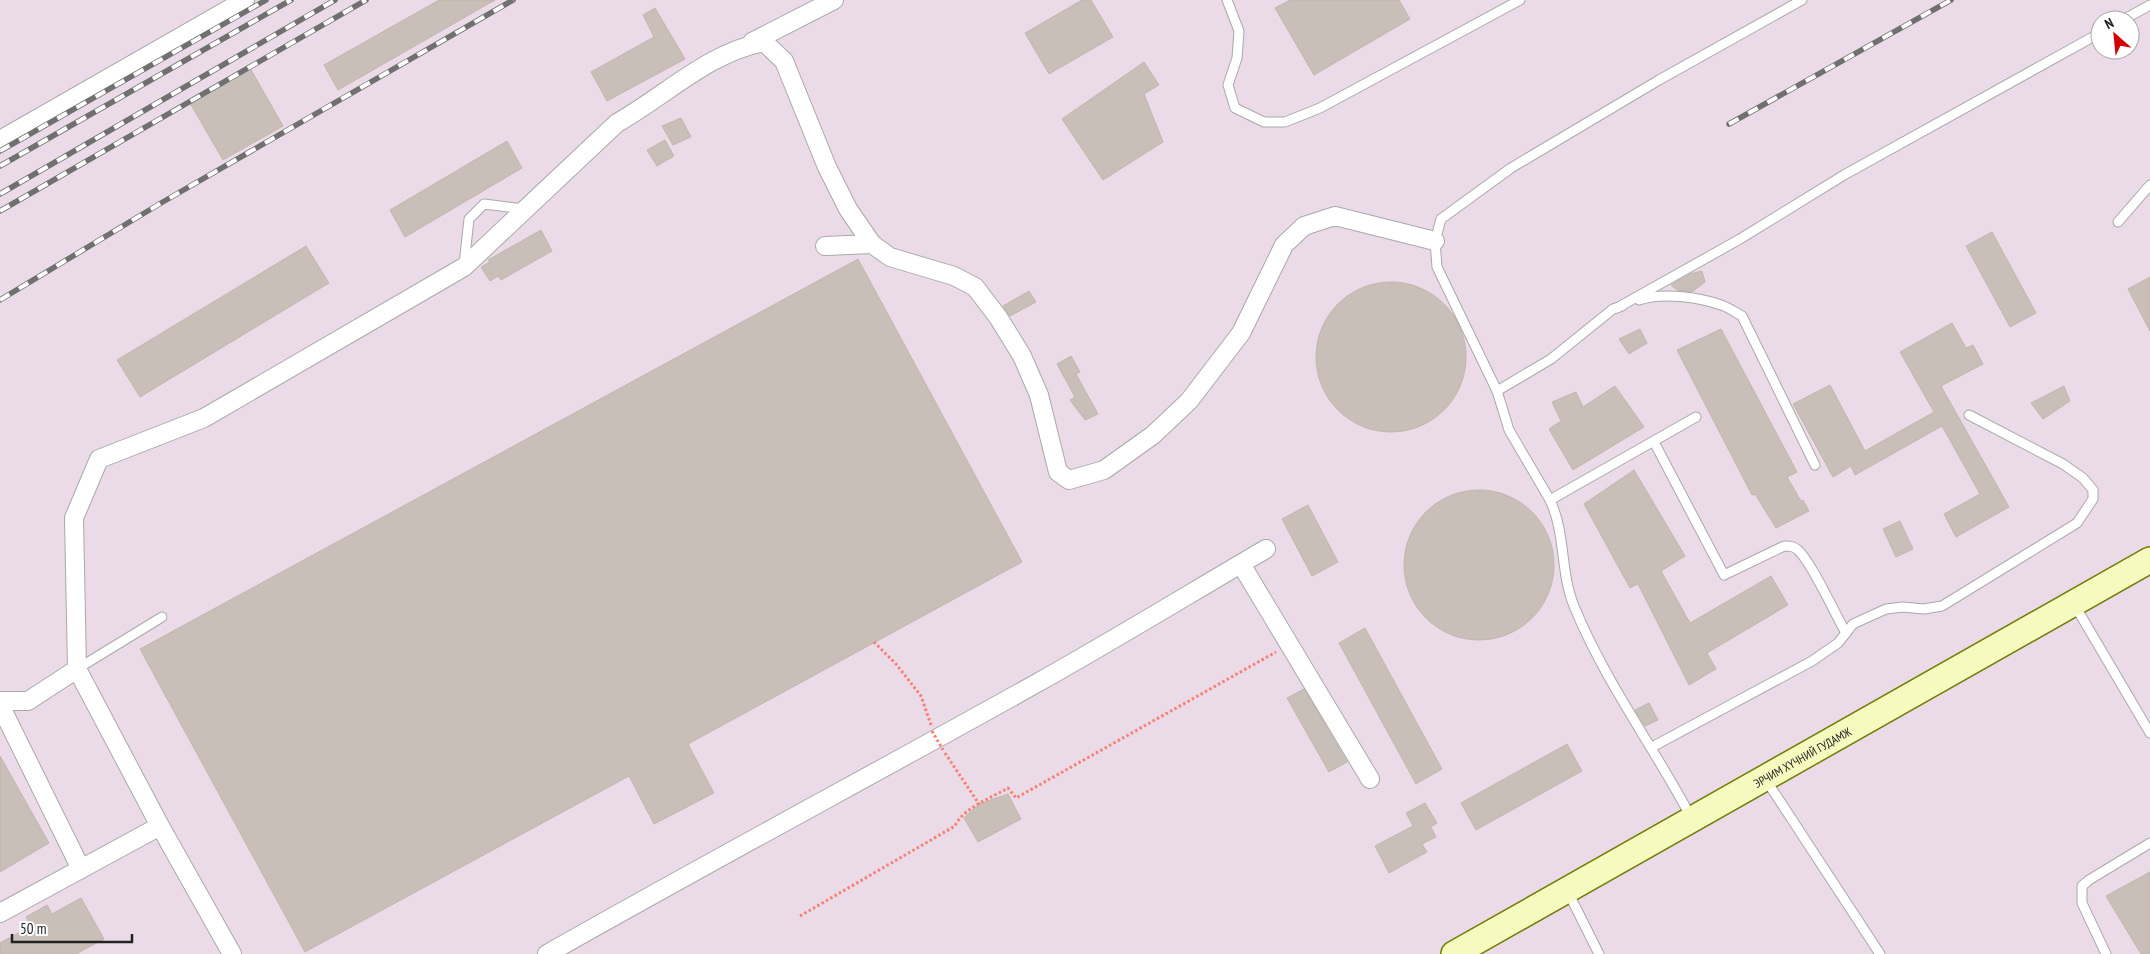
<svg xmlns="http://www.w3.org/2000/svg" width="2150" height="954" font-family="'PT Sans Narrow',sans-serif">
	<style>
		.industrial { fill: #ebdbe8; fill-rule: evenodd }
		.building { fill: #c7bfb8; stroke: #c4b6ab }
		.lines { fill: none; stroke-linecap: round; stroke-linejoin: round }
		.lane-casing { stroke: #a9a9a9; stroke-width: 11 }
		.street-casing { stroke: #a9a9a9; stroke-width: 20 }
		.secondary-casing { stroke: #707d05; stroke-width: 28 }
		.path { stroke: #fa8072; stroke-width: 3; stroke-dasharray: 2.5 2.5; stroke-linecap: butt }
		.lane { stroke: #fff; stroke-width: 9 }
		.street { stroke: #fff; stroke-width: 18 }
		.secondary { stroke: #f7fabf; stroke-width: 25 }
		.rail-casing { stroke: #707070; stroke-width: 5.5 }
		.rail { stroke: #fff; stroke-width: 4; stroke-dasharray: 11; stroke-linecap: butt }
		.path-bridge { stroke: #fa8072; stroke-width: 3; stroke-dasharray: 2.5 2.5; stroke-linecap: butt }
		.labels { text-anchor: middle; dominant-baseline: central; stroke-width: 5; stroke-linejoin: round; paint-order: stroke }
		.street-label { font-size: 12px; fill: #222; stroke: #fff }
	</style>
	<rect width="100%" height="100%" fill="#f2efe9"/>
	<path class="industrial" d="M0 0H2150V954H0ZM2100 20H2130V50H2100Z"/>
	<g class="building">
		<path d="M439 0H495L338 90 324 65Z"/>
		<path d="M1082 0H1091L1113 37 1049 74 1025 33Z"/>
		<path d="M1290 0H1399L1410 19 1314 75 1275 8Z"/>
		<path d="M655 8 685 59 607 101 591 72 654 37 643 15Z"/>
		<path d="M1144 62 1159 85 1144 94 1163 142 1103 180 1062 119Z"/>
		<path d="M250 68 283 126 223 160 190 103Z"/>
		<path d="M681 118 691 137 673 145 662 126Z"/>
		<path d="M665 140 674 156 657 166 647 150Z"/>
		<path d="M507 141 522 168 405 237 390 210Z"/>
		<path d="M541 230 552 251 501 280 498 276 490 281 481 267 490 262 488 260Z"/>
		<path d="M1992 232 2036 313 2010 327 1966 246Z"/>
		<path d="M306 246 329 283 140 397 117 360Z"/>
		<path d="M858 259 1022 562 688 744 714 793 654 824 629 776 305 952 140 649Z"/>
		<path d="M1702 271 1705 282 1692 292 1677 290 1671 285 1690 274Z"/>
		<path d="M2150 277V331L2128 289Z"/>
		<circle cx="1391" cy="357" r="75"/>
		<path d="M1029 291 1036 302 1010 316 1003 306Z"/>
		<path d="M1952 323 1966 348 1973 345 1983 364 1941 386 2009 507 1956 537 1944 514 1980 494 1942 426 1855 475 1851 466 1833 477 1793 404 1830 385 1865 451 1934 412 1900 352Z"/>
		<path d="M1640 329 1647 343 1629 354 1619 339Z"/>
		<path d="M1721 329 1797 472 1787 477 1801 501 1803 500 1809 511 1776 528 1755 494 1752 495 1677 350Z"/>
		<path d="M1071 356 1080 372 1076 374 1098 414 1085 420 1070 400 1075 397 1057 364Z"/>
		<path d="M1615 386 1644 427 1573 470 1549 429 1561 421 1552 402 1576 392 1583 407Z"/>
		<path d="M2064 386 2070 401 2043 419 2031 403Z"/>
		<path d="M1634 470 1685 556 1661 571 1690 623 1771 576 1788 605 1707 653 1716 669 1689 685 1638 584 1630 588 1584 504Z"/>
		<circle cx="1479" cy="565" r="75"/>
		<path d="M1308 505 1338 562 1312 576 1282 519Z"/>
		<path d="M1900 521 1913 549 1896 557 1883 529Z"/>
		<path d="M1365 628 1442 769 1416 784 1339 643Z"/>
		<path d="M1304 689 1347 762 1329 772 1287 698Z"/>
		<path d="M1649 703 1658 720 1645 726 1635 710Z"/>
		<path d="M1567 744 1582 771 1476 830 1461 803Z"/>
		<path d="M0 756 49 843 0 872Z"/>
		<path d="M1008 794 1021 819 978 842 964 818 979 804Z"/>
		<path d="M1425 803 1437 823 1431 827 1436 837 1422 844 1427 852 1389 873 1375 846 1413 826 1406 813Z"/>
		<path d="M2150 872V954H2141L2106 896Z"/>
		<path d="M81 898 104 939 76 954H0V943L31 926 26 917 47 905 52 914Z"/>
	</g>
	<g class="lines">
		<defs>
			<g id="lane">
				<path d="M1227 0 1239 31 1237 58 1228 85 1235 108 1264 122H1285L1320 108 1520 0"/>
				<path d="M2123 20 2150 5"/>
				<path d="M2118 222 2150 185"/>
				<path d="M464 265 469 219 484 204 524 209"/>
				<path d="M1639 300C1661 292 1699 297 1721 305 1728 307 1735 312 1742 316L1815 465"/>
				<path d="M1617 308 1740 239 1844 175 2100 33"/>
				<path d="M1497 391 1551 359 1613 309 1622 306"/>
				<path d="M1654 442 1724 575 1784 546C1790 546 1793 546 1798 550 1812 563 1835 614 1846 633"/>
				<path d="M1550 500 1509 430 1497 391 1437 267 1435 241 1441 219 1511 168 1659 80 1802 0"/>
				<path d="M2074 604 2150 733"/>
				<path d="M77 669 162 617"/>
				<path d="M1652 747 1812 661 1838 643 1853 624 1886 609 1903 607 1924 609 1942 606 2077 523 2093 499V490L2083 478 2063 464 1969 415"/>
				<path d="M1766 780 1880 954"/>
				<path d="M1692 819C1654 747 1605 682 1574 606 1560 572 1566 534 1550 500L1696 417"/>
				<path d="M1568 892 1599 954"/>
				<path d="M2106 954 2082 903V886L2089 880 2150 843"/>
			</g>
			<g id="street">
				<path d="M752 42 834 0"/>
				<path d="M0 140 245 0"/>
				<path d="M825 246 872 244 890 257 954 276 975 287 998 317 1022 356 1039 395 1058 472 1069 480 1104 470 1153 435 1189 401 1241 333 1284 245 1304 226 1335 216 1435 241"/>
				<path d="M1241 564 1370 779"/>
				<path d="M0 701H28L77 669"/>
				<path d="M0 705 81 869"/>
				<path d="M0 913 160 826"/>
				<path d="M232 954 160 826 77 669 74 518 99 459 204 418 464 267 617 123C665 96 709 52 764 42L784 61 827 167 848 209 872 244"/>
				<path d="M547 954C709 862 874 774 1037 683 1114 640 1189 594 1266 549"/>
			</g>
			<g id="secondary">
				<path id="s1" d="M1454 954 2150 560"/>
			</g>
		</defs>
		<use href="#lane" class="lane-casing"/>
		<use href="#street" class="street-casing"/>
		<use href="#secondary" class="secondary-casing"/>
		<g class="path">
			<path d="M874 642 896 664 921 696 931 725"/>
			<path d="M945 753 979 804"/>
			<path d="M800 916 955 826C963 808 991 798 1008 788L1016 798 1276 652"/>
		</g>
		<use href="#lane" class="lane"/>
		<use href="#street" class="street"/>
		<use href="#secondary" class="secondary"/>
		<defs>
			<g id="rail">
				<path d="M1729 124 1951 0"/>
				<path d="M0 151 266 0"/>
				<path d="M0 166 291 0"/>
				<path d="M0 194 335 0"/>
				<path d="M0 211 366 0"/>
				<path d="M0 300 161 203 513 0"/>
			</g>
		</defs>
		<use href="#rail" class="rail-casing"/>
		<use href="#rail" class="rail"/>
		<path class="path-bridge" d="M932 731 943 750"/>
	</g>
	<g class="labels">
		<g class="street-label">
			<text stroke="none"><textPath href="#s1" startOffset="400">ЭРЧИМ ХҮЧНИЙ ГУДАМЖ</textPath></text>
		</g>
	</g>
	<g transform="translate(2115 35) rotate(333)"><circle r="24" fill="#ffffff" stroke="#a7a7a7"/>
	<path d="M0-4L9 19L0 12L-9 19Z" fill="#d40000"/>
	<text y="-8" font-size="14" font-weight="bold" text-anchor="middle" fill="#222222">N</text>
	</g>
	<path d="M12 934v8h120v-8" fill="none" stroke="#222222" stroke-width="2.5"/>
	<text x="20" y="934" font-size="15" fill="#222222" stroke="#ffffff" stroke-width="4" paint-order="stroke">50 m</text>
</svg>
